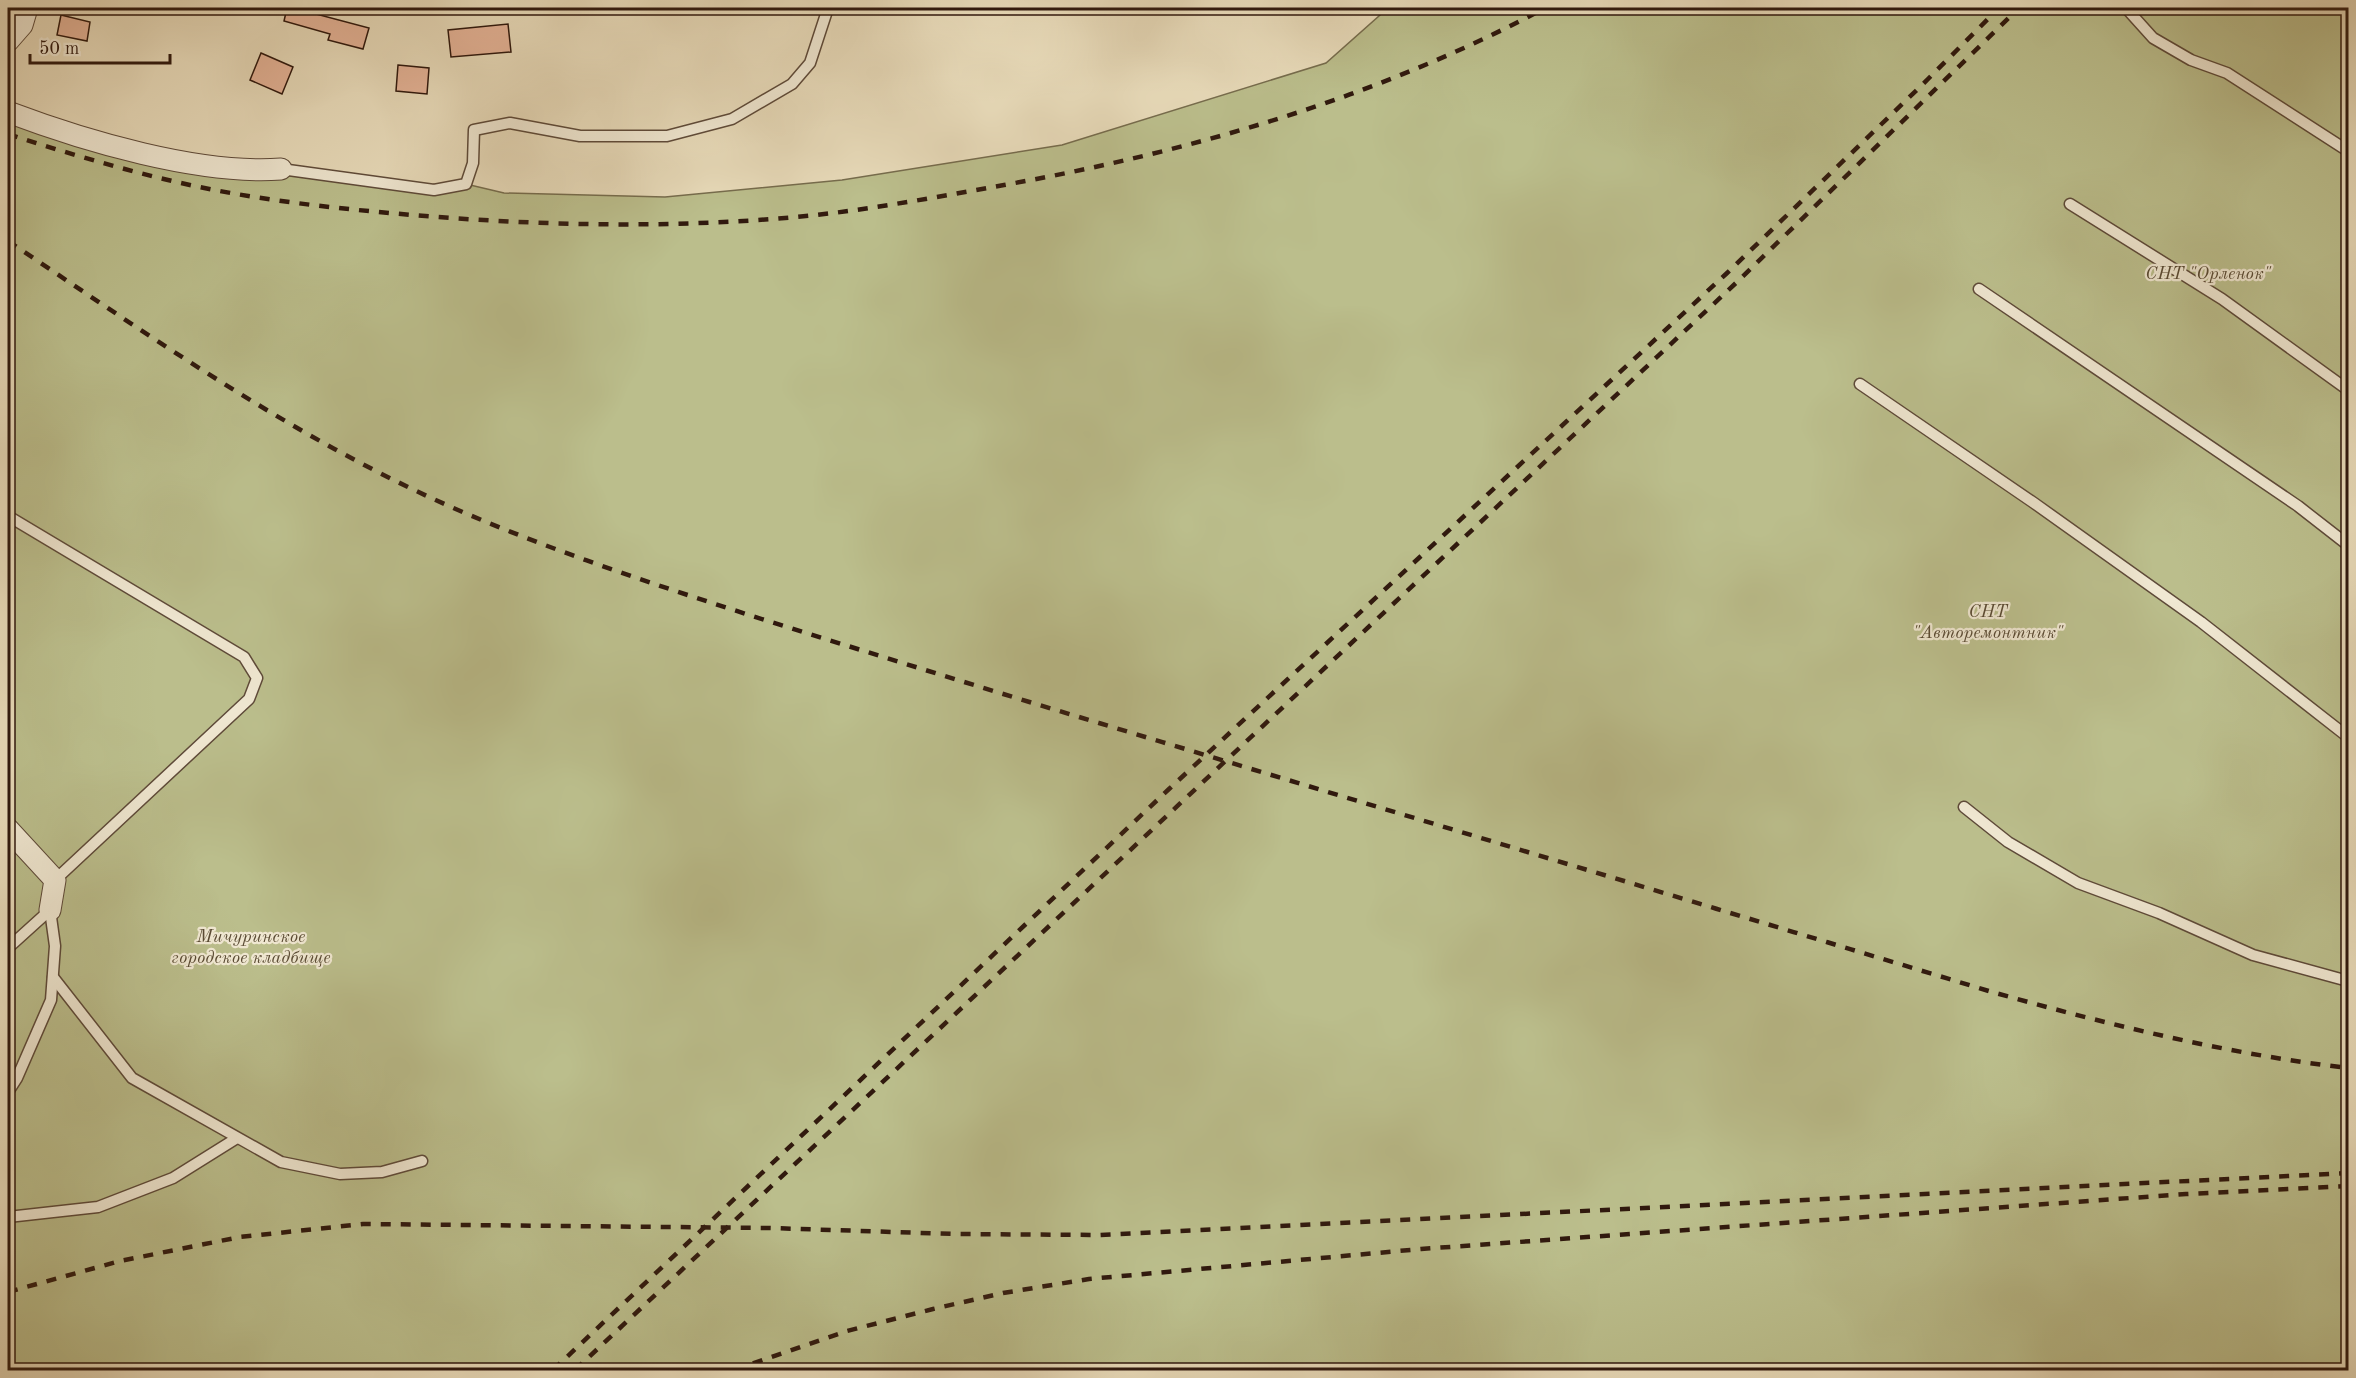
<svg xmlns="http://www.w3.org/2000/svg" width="2356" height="1378" font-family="'Old Standard TT',serif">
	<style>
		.green { fill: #bbbe8c; stroke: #766c4d; stroke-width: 1.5 }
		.building { fill: #e4b397; stroke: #30190e; stroke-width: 1.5 }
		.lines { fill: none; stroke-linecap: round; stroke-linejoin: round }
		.service-casing { stroke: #5e4a39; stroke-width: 13 }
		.minor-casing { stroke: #5e4a39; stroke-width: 23 }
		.service { stroke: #f0e8d2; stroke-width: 10 }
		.minor { stroke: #f0e8d2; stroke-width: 21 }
		.rail { stroke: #30190e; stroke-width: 4.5; stroke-dasharray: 10 10; stroke-linecap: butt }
		.labels { text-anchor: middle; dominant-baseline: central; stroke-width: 4.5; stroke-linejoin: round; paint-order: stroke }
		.park-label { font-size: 18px; font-style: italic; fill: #5a4b34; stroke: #f0e8d2 }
	</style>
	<rect width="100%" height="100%" fill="#e8dbba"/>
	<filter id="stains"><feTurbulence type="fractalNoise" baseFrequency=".00333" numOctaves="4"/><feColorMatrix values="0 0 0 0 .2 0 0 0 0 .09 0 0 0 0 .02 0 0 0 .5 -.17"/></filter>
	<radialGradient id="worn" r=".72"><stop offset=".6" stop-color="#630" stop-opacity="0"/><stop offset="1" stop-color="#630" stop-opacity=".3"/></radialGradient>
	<path class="green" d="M1388 8H2348V1370H8V112L138 153 434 190 466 184 504 193 665 197 842 180 1062 145 1326 63Z"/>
	<g class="building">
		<path d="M287 8H318L316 14 369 28 363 49 328 40 330 34 284 21Z"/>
		<path d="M61 15 90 22 87 41 57 35Z"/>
		<path d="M508 24 511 52 451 57 448 30Z"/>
		<path d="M261 53 293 67 282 94 250 80Z"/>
		<path d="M398 65 429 68 427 94 396 91Z"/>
	</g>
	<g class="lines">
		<defs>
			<g id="service">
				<path d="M2126 8 2153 38 2191 60 2227 73 2348 151"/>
				<path d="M281 169 434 190 466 184 473 163 474 130 510 123 580 136H667L732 119 792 84 810 63 828 8"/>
				<path d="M2070 204 2222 299 2348 390"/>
				<path d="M1979 289 2298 506 2348 545"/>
				<path d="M1860 384 2034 503 2201 622 2348 737"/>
				<path d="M8 516 244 657 257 678 249 699 55 880"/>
				<path d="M1964 807 2008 842 2078 883 2159 913 2253 955 2348 981"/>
				<path d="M8 948 50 910"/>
				<path d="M53 977 132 1078 281 1162 340 1174 382 1172 422 1161"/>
				<path d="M8 1092 17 1078 51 1000 55 946 50 910"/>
				<path d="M8 1217 98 1207 173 1178 237 1138"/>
			</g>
			<g id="minor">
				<path d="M8 41 22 25 27 8"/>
				<path d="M8 112C85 141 199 175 281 169"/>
				<path d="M8 829 55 880 50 910"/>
			</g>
		</defs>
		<use href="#service" class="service-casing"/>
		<use href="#minor" class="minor-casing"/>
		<use href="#service" class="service"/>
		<use href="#minor" class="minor"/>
		<g class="rail">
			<path d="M8 134C60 151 114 167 168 180 247 199 330 208 412 215 546 226 681 229 816 215 879 208 942 196 1004 185 1193 151 1376 98 1545 8"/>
			<path d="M8 241C153 338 297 440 458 510 560 554 665 588 771 622 880 656 989 690 1099 723 1397 813 1695 902 1992 992 2110 1025 2227 1054 2348 1068"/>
			<path d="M8 1292 120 1261 240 1237 363 1224 770 1228 955 1234 1099 1235 2348 1173"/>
			<path d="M553 1370 1169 789 1726 274 1923 84 1999 8"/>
			<path d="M575 1370 1737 282 2019 8"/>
			<path d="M734 1370 847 1331 933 1309 1003 1293 1089 1279 1421 1249 2186 1194 2348 1186"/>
		</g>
	</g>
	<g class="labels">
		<g class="park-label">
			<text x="2208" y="274">СНТ "Орленок"</text>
			<text x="1988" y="612">СНТ<tspan x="1988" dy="21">"Авторемонтник"</tspan></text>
			<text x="251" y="937">Мичуринское<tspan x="251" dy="21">городское кладбище</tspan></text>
		</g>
	</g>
	<rect width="2356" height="1378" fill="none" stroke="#e8dbba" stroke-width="30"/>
	<rect x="9" y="9" width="2338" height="1360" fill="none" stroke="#30190e" stroke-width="3"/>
	<rect x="15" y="15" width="2326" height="1348" fill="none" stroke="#30190e" stroke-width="1.5"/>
	<path d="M30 54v9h140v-9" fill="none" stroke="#30190e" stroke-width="3"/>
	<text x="39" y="54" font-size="18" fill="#30190e" stroke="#f0e8d2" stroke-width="4.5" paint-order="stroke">50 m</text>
	<rect width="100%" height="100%" filter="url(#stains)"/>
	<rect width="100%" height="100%" fill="url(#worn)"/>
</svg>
